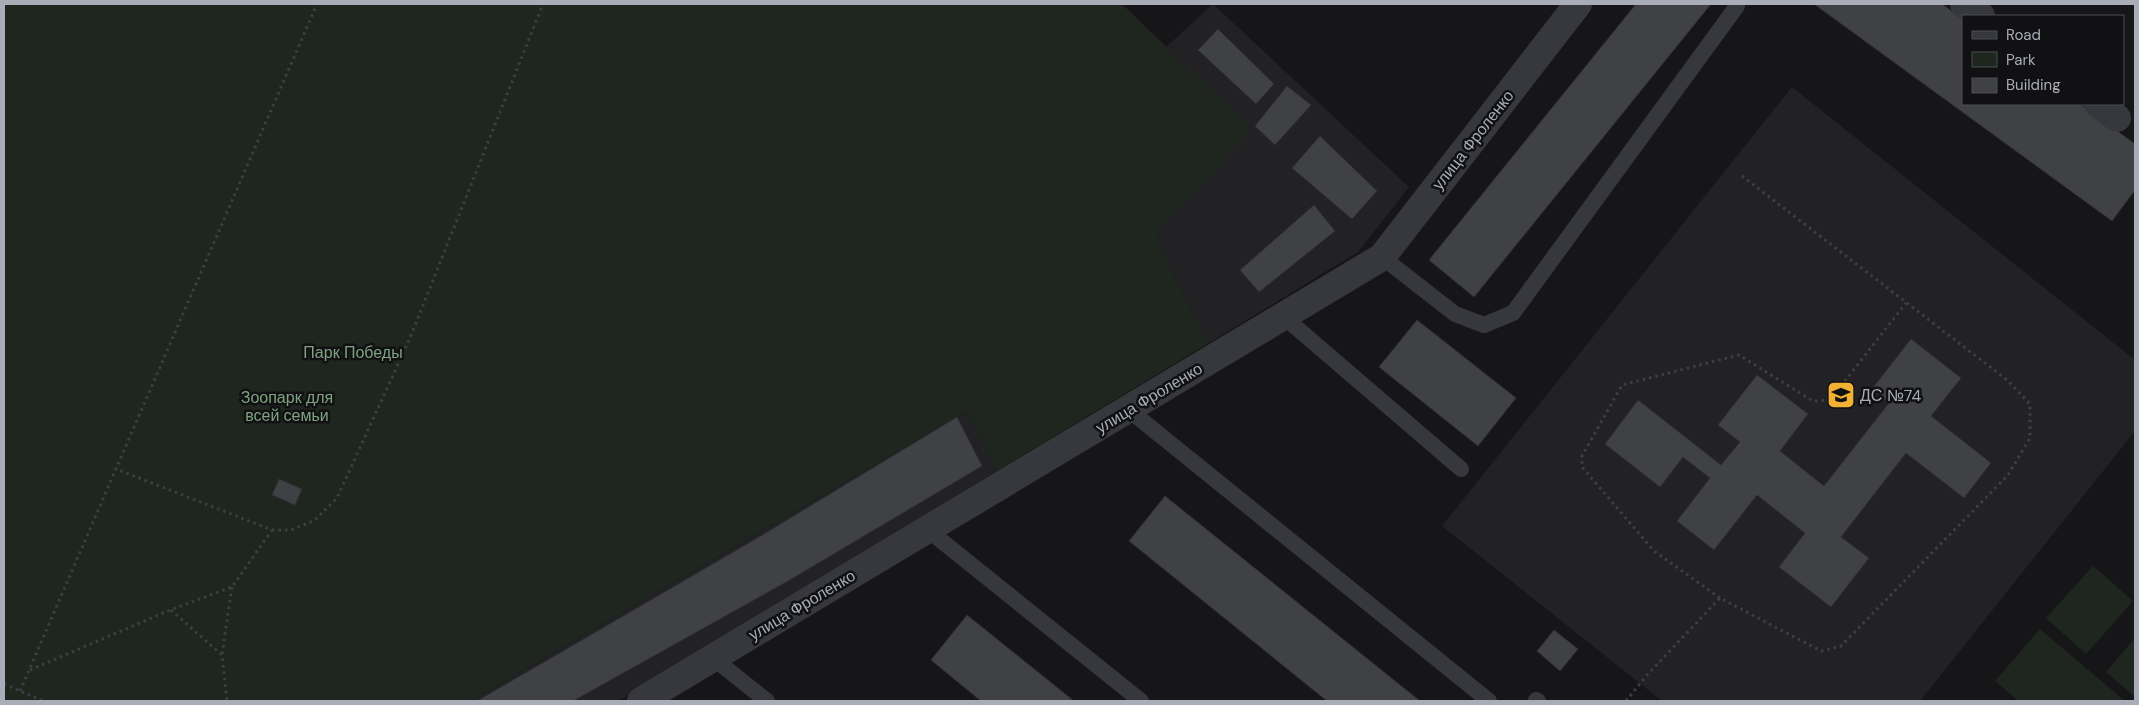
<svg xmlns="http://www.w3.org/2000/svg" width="2139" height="705" font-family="'DM Sans',sans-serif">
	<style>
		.built { fill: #222225 }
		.green { fill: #1e261f }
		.building { fill: #404145; stroke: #303034 }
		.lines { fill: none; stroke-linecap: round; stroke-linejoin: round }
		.path { stroke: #3d3f44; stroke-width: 3; stroke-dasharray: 2.5 4; stroke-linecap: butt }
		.service { stroke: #37383d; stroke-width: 16 }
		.minor { stroke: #37383d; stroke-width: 28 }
		.labels { text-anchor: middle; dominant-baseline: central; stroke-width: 5; stroke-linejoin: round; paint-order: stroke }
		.street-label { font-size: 16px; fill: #a8adb8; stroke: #111113 }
		.park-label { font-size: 16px; fill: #7fa381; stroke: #111113 }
		.poi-label { font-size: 16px; fill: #a8adb8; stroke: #111113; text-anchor: start }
	</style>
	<rect width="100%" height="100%" fill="#161618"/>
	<g class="built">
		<path d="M1213 4 1409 187 1358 252 1209 343 1179 286 1156 233 1251 130 1166 47Z"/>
		<path d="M1792 87 2135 360V431L1920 701H1662L1442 526Z"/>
		<path d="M967 411 997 471 619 701H470Z"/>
	</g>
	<g class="green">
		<path d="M4 4H1122L1252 130 1156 233 1179 286 1209 343 997 471 967 411 470 701H4Z"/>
		<path d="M2093 566 2133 601 2086 654 2046 618Z"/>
		<path d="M2040 629 2125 701H2019L1995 681Z"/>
		<path d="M2135 638V697L2106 672Z"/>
	</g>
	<g class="building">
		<path d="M1636 4H1711L1474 297 1429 260Z"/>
		<path d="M1814 4H1942L1963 19V104H2080L2135 144V190L2112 221Z"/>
		<path d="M1218 29 1274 84 1256 104 1198 50Z"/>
		<path d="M1287 86 1311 105 1275 145 1255 126Z"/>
		<path d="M1320 136 1377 191 1352 219 1292 168Z"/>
		<path d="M1314 205 1335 231 1259 292 1240 270Z"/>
		<path d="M1417 320 1516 398 1478 446 1379 367Z"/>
		<path d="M1911 339 1961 378 1931 416 1991 463 1964 498 1906 453 1841 537 1869 558 1831 607 1779 567 1805 533 1757 495 1714 550 1677 521 1710 478 1683 457 1660 487 1605 444 1638 400 1721 465 1740 442 1718 425 1757 375 1808 414 1780 451 1824 486 1889 403 1872 389Z"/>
		<path d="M957 417 982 466 788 581 573 701H477L754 540Z"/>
		<path d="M279 479 302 489 295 505 272 495Z"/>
		<path d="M1165 496 1420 701H1327L1129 541Z"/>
		<path d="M967 615 1074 701H981L931 660Z"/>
		<path d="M1554 630 1578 649 1560 671 1537 651Z"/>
	</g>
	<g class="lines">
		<g class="path">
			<path d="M272 530H291L315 520 337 498 410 338 543 4"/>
			<path d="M1720 598 1654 551 1582 467V456L1622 385 1739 355 1813 401 1830 400 1906 303"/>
			<path d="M171 610 222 655 227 701"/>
			<path d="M222 654 232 587"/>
			<path d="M30 670 170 610 232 587 272 530 116 469"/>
			<path d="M4 684 43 701"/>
			<path d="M20 691 317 4"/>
			<path d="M1626 701 1647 675 1720 598 1821 651 1841 646 2008 475 2030 438V404L2007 380 1742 176"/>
		</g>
		<g class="service">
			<path d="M1382 257 1455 314 1484 325 1513 313 1737 6"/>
			<path d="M1284 317 1461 469"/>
			<path d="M1129 410 1489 701"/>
			<path d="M928 530 1141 701"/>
			<path d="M713 658 767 701"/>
			<path d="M1536 700 1538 701"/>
		</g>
		<g class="minor">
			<path d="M1964 4 1981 16"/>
			<path d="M2098 104 2117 118"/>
			<path d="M641 701 1382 257 1578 4"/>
		</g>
	</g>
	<defs>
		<symbol id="school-square" viewBox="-11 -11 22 22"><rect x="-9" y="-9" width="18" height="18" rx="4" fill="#f2b134" stroke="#111113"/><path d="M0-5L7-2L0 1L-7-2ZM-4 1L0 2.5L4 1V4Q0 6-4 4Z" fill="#111"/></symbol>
	</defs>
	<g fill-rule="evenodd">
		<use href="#school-square" x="1825" y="379" width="32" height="32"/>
	</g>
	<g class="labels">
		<g class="street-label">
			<text transform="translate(1473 140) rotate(-52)">улица Фроленко</text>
			<text transform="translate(1149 398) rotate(-31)">улица Фроленко</text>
			<text transform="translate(802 605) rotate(-31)">улица Фроленко</text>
		</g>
		<g class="park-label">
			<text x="353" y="352">Парк Победы</text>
			<text x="287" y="397">Зоопарк для<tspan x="287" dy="18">всей семьи</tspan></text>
		</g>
		<g class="poi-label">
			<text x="1860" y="395">ДС №74</text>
		</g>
	</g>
	<rect width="2139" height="705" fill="none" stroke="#a8adb8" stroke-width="10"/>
	<rect x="1962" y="15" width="162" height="90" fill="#111113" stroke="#4d4f55"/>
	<rect x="1972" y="31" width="25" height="8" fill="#37383d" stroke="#4d4f55"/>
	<text x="2006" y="40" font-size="15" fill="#a8adb8">Road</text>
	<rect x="1972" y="52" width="25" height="15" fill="#1e261f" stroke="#4d4f55"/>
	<text x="2006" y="65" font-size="15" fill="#a8adb8">Park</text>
	<rect x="1972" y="78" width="25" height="15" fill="#404145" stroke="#4d4f55"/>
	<text x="2006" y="90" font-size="15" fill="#a8adb8">Building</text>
</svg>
